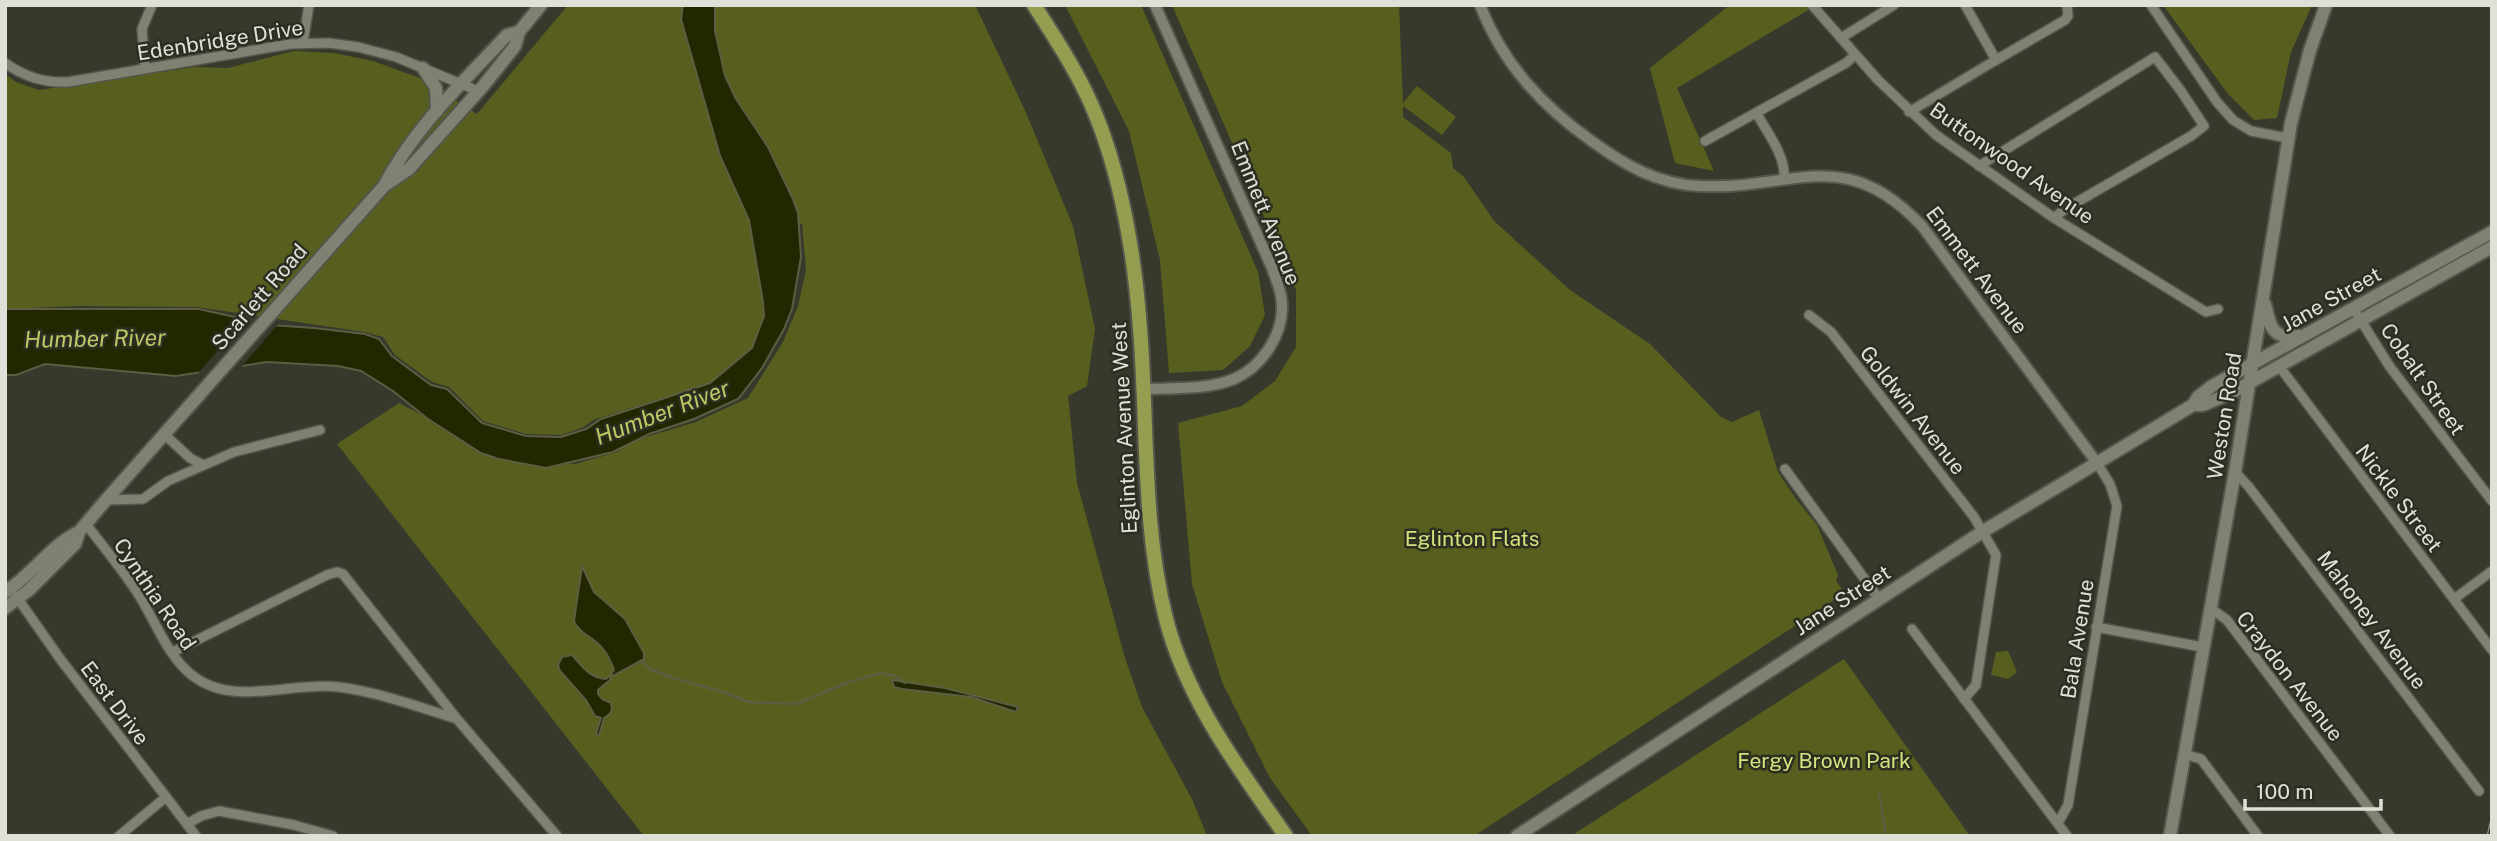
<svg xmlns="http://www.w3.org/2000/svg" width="2497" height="841" font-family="'Public Sans',sans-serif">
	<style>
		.green { fill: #585f1e }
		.water { fill: #232701; stroke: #5b5e42; stroke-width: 2 }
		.pier { fill: #37392c }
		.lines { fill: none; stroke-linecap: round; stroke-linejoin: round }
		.stream { stroke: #5b5e42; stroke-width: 2.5 }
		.minor-casing { stroke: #54564b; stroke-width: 12 }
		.tertiary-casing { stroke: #54564b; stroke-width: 14 }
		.secondary-casing { stroke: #54564b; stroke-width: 16 }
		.primary-casing { stroke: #54564b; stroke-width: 18 }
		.minor { stroke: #7f8173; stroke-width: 9 }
		.tertiary { stroke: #7f8173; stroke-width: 10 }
		.secondary { stroke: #7f8173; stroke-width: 12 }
		.primary { stroke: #959d50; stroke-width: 14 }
		.rail-casing { stroke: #96988d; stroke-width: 5 }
		.rail { stroke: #2d2e22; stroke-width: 2.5; stroke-dasharray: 8; stroke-linecap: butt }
		.labels { text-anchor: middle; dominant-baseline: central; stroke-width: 5; stroke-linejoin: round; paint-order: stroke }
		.street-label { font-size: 21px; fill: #dfe0d8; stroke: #2d2e22 }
		.park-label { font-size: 21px; fill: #d5e17c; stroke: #2d2e22 }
		.water-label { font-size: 23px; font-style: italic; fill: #bdc864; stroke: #2d2e22 }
	</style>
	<rect width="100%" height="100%" fill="#37392c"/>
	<g class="green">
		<path d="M568 5H975L1024 108 1073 226 1095 329 1087 386 1068 396 1077 483 1125 658 1142 707 1193 801 1207 836H644L337 444 399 403 450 430 530 460 575 464 617 452 636 440 696 422 748 398 783 342 798 306 806 270 802 223 760 246 767 317 752 348 710 383 593 420 584 427 562 435 526 434 483 421 449 387 432 382 395 355 383 337 364 332 197 307 78 306 5 309V74L16 82 39 90 195 67 228 68 294 51 334 53 373 61 420 78 477 114Z"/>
		<path d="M1065 5H1141L1258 272 1265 315 1250 346 1223 370 1169 373 1160 260 1129 131Z"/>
		<path d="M1172 5H1399L1403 103 1417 86 1456 117 1442 135 1403 106V117L1451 153 1453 168 1464 177 1494 221 1570 290 1650 344 1721 417 1732 422 1759 410 1778 472 1796 499 1817 525 1838 575 1836 581 1845 593 1474 836H1312L1270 778 1222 682 1192 584 1178 423 1242 406 1275 381 1296 347V290Z"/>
		<path d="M1730 5H1806L1810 9 1677 88 1714 171 1675 163 1650 68Z"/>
		<path d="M2163 5H2312L2291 52 2277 118 2254 120 2228 94Z"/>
		<path d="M2008 651 2017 672 2008 679 1991 675 1996 652Z"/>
		<path d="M1844 659 1970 836H1571Z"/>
	</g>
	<g class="water">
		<path d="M683 5H715V31L725 76 736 99 768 147 792 197 798 213 801 257 792 309 784 329 762 368 738 399 694 419 649 434 613 452 546 468 499 459 481 453 428 419 393 391 361 371 338 366 267 362 176 376 45 364 16 375H5V309H199L270 325 314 328 365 334 379 339 392 356 431 385 447 389 482 423 526 436 561 437 586 429 601 419 710 383 752 348 764 316 763 302 749 220 720 156 681 19Z"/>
		<path d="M582 566 594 592 625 619 644 653V659L613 676 611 674 614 670C611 662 608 655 603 649 595 638 579 634 574 621Z"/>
		<path d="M572 655C583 667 588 677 606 679L609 676 611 679 598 690V694L602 699 611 703C613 711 611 714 604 718L599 736 596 734 601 718 595 716 586 700 560 671 558 665 562 657Z"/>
		<path d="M892 680 945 688 1018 707 1016 712 971 697 902 689 894 687Z"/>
	</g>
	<path class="pier" d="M247 316 280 322 239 370 195 377Z"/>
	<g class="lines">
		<g class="stream">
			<path d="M641 661 650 669 670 677 726 693 749 702 796 704 849 682 881 673 895 676 905 683"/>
			<path d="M1879 792 1886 836"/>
		</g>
		<defs>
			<g id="minor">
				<path d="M1812 5 1878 80 1936 135 2054 218 2206 312 2218 309"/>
				<path d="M1965 5 1996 60 2065 20 2068 16 2067 5"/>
				<path d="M2151 5 2217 102 2233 120 2251 131 2288 138"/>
				<path d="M1841 38 1894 5"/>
				<path d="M303 42 309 5"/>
				<path d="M5 63C25 77 44 83 68 82L290 44 329 43 358 47 396 57 478 91"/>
				<path d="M145 68 142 29 152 5"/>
				<path d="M1909 112 1996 60"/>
				<path d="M1757 114C1768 134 1786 156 1784 179"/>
				<path d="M1705 141 1846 63 1855 55"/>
				<path d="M1979 166 2155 57 2181 91 2204 126 2191 136 2065 209 2054 218"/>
				<path d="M2353 308 2390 367 2492 501"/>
				<path d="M1809 315 1831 332 1974 517 1996 555 1976 685 1964 699"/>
				<path d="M2279 366 2492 650"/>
				<path d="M164 434 190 458 203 465"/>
				<path d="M1785 469 1879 599"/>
				<path d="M2235 472 2249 487 2479 791"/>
				<path d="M106 500 143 499 168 481 234 452 320 430"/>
				<path d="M86 524C104 548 124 571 140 597 154 620 166 650 185 669 227 711 287 681 338 687 379 692 418 707 457 719"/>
				<path d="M16 596 61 660 196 836"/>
				<path d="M2454 599 2492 571"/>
				<path d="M2210 608 2227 620 2390 836"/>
				<path d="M2096 627 2202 647"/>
				<path d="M1912 629 2067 836"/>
				<path d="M173 652 327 575 337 572 343 574 457 719 557 836"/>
				<path d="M2184 754 2201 759 2258 836"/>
				<path d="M2058 823 2068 805 2117 506 2110 484 2097 463"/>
				<path d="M187 824 201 816 219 811 294 825 333 836"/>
				<path d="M119 836 166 797"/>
			</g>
			<g id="tertiary">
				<path d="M1480 5C1503 64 1542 106 1593 142 1626 166 1658 184 1699 186 1793 191 1843 142 1922 226L2097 463"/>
				<path d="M1142 389C1171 388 1207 390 1234 379 1262 367 1283 335 1282 305 1282 292 1276 280 1272 268L1155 5"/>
			</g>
			<g id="secondary">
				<path d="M423 68 436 88 437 111"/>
				<path d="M387 184 409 169 484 85 515 46 519 32 541 5"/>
				<path d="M2265 304C2270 326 2272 340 2299 336"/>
				<path d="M2193 405H2203L2231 393 2492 247"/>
				<path d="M5 592C32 575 52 544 79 532"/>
				<path d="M5 608 29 590 75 544 79 532 106 500 384 186C414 128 463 82 507 35L519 32"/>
				<path d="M1517 836 1982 532 2193 405 2198 397 2212 386 2492 232"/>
				<path d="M2170 836 2235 472 2291 123 2310 50 2326 5"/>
			</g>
			<path id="primary" d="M1034 5C1055 38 1077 71 1092 106 1121 173 1135 257 1140 329 1148 426 1142 524 1166 619 1187 700 1239 769 1286 836"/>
		</defs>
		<use href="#minor" class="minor-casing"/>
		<use href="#tertiary" class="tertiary-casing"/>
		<use href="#secondary" class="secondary-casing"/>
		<use href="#primary" class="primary-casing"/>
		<use href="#minor" class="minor"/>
		<use href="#tertiary" class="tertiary"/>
		<use href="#secondary" class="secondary"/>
		<use href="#primary" class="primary"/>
		<defs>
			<path id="rail" d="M2489 836 2492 823"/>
		</defs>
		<use href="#rail" class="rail-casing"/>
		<use href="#rail" class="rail"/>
	</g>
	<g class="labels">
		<g class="street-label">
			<text transform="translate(220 40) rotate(-9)">Edenbridge Drive</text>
			<text transform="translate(2012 163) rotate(35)">Buttonwood Avenue</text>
			<text transform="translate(1266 213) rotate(68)">Emmett Avenue</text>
			<text transform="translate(1977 270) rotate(53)">Emmett Avenue</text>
			<text transform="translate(259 297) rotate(-49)">Scarlett Road</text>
			<text transform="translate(2331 299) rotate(-29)">Jane Street</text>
			<text transform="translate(2423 379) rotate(55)">Cobalt Street</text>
			<text transform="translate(1913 410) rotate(52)">Goldwin Avenue</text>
			<text transform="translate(2224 416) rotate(-81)">Weston Road</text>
			<text transform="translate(1124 428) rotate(-93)">Eglinton Avenue West</text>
			<text transform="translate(2399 498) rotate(53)">Nickle Street</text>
			<text transform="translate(155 594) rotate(56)">Cynthia Road</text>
			<text transform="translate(1842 600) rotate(-33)">Jane Street</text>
			<text transform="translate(2372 620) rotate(53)">Mahoney Avenue</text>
			<text transform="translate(2077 639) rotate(-81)">Bala Avenue</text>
			<text transform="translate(2290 676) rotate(52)">Craydon Avenue</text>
			<text transform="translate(115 703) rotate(53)">East Drive</text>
		</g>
		<g class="park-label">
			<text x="1472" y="538">Eglinton Flats</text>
			<text x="1824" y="760">Fergy Brown Park</text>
		</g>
		<g class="water-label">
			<text transform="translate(95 338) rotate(-1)">Humber River</text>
			<text transform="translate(662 412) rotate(-21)">Humber River</text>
		</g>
	</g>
	<rect width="2497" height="841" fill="none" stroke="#dfe0d8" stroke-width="14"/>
	<path d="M2245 799v10h136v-10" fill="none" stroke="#dfe0d8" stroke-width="3.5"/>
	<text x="2256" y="799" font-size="21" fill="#dfe0d8" stroke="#2d2e22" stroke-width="5" paint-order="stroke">100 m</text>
</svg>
